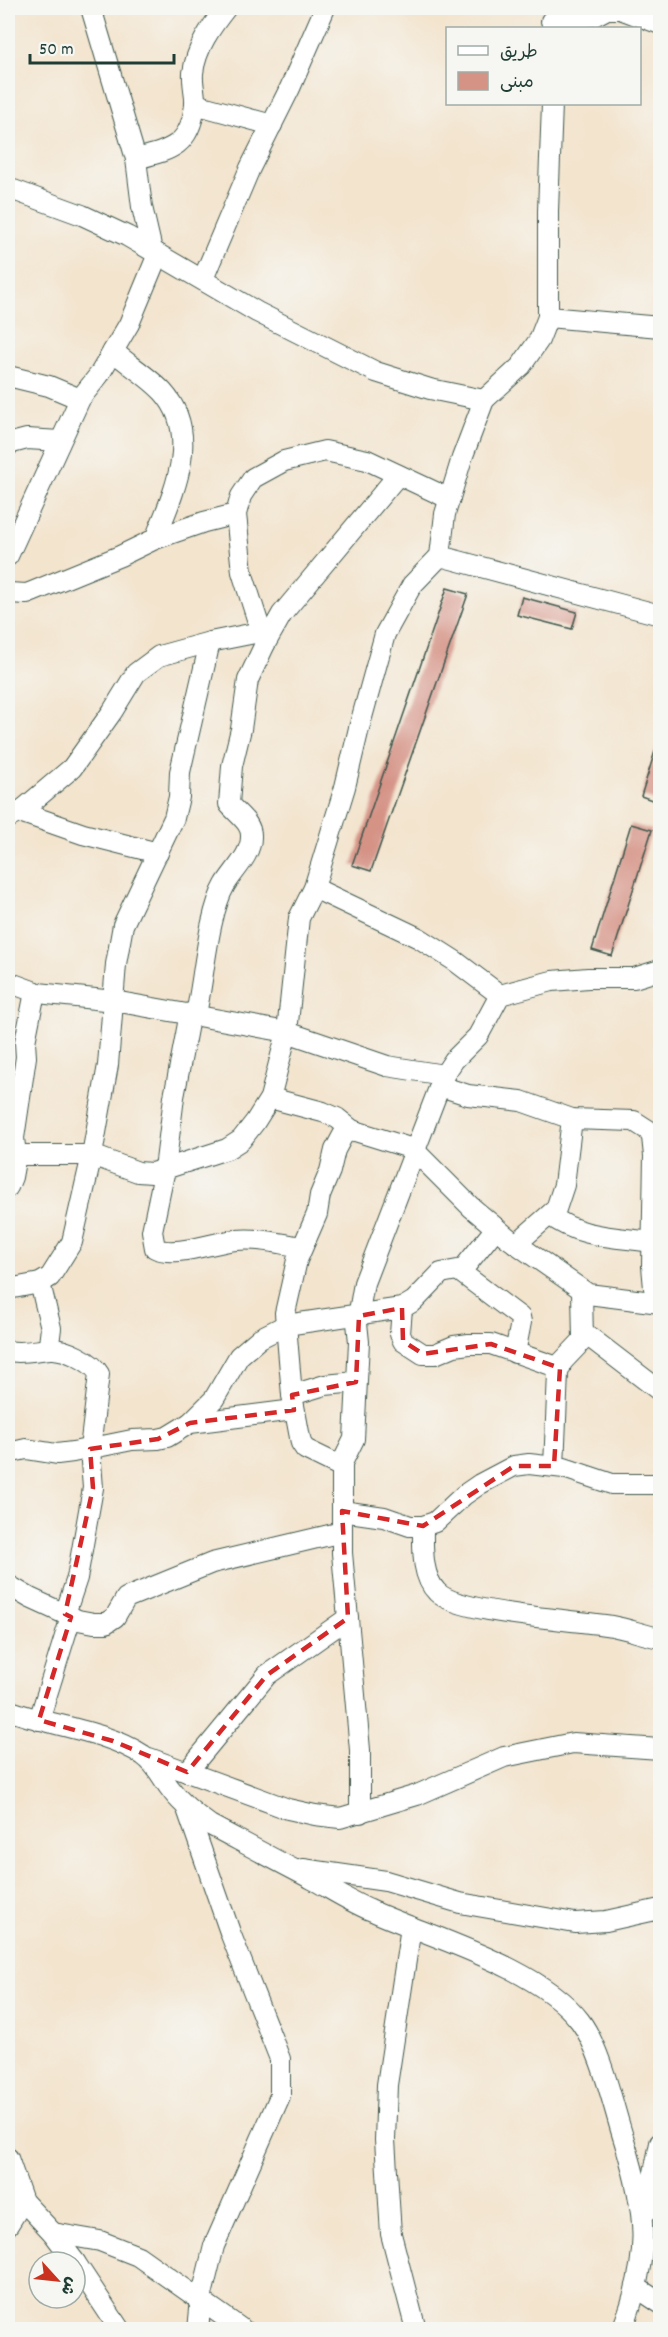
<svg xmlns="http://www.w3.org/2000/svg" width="668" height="2337" font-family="Dekko,'Playpen Sans Arabic',sans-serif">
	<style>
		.building { fill: #d59386 }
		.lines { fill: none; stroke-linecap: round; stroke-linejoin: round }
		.minor-casing { stroke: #3f564b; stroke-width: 22 }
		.minor { stroke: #fff; stroke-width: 20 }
		.marked { fill: none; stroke: #d62828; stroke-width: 4.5; stroke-dasharray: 12 8; stroke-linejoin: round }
	</style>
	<rect width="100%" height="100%" fill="#f6f6f2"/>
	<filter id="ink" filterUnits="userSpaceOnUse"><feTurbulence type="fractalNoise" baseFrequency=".0167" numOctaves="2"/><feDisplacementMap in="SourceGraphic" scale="12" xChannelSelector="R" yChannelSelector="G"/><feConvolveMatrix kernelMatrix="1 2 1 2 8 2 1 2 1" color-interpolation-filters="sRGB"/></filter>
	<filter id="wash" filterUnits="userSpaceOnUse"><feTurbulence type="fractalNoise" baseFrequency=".008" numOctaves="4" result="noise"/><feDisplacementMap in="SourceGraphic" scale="24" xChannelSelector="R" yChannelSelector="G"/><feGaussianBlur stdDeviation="1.35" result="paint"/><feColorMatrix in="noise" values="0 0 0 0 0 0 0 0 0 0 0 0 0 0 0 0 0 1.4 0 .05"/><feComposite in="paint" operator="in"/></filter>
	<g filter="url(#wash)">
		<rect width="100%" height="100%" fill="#f3e4ce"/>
		<g id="blocks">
			<g class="building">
				<path d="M447 588 468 594 371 871 352 865Z"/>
				<path d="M522 597 577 612 572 629 517 615Z"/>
				<path d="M657 745 660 746V803L641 796Z"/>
				<path d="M631 824 652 830 612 956 592 950Z"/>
			</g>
		</g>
	</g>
	<g filter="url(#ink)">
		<use href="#blocks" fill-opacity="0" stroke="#3f564b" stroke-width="1.5"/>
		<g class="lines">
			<defs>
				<g id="minor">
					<path d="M91 8 136 159 142 207 152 250"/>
					<path d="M551 21 594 16 607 9H620L660 24"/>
					<path d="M195 104 272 125"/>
					<path d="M136 159C171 150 190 146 195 105 196 95 192 84 193 73 196 48 211 27 226 8"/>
					<path d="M8 188 82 215 127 236 257 312 376 372 430 389 484 400"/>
					<path d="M203 279 250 168 290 88 325 8"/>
					<path d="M548 317 660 327"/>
					<path d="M113 351C129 365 149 377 163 392 202 435 173 494 155 539"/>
					<path d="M8 376 49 386 80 399"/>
					<path d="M8 444 27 439 60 441"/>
					<path d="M8 556 80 399 99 375 129 324 158 254"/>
					<path d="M440 556 660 615"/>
					<path d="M8 593 27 594 120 556 155 539 204 522 236 514"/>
					<path d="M265 644 242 572 236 514 241 496 253 478 284 461 325 451 367 460 450 499"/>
					<path d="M20 812 83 834 158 853"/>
					<path d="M8 818 20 812 72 768 112 712 136 673 159 656 210 642 260 632"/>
					<path d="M314 888 419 938 455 961 500 995"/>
					<path d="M8 982 38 993 114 1001 287 1032 387 1066 444 1075"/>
					<path d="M190 1013 174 1097 165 1169 152 1231 155 1248C175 1258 213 1242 236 1240 258 1238 280 1243 301 1247"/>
					<path d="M196 1014C204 979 208 914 225 885 234 870 251 855 251 837 252 823 238 815 229 804L232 766 241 729 248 680 265 644 282 614 398 475"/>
					<path d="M440 1086 468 1095 521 1101 572 1119 634 1121 648 1130 652 1137 654 1156 652 1266 654 1288 660 1300"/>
					<path d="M270 1098 323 1112 337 1118 352 1130 413 1149 471 1207 508 1238 588 1294 660 1303"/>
					<path d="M16 1155H92L138 1172 152 1173 227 1149 241 1140 255 1122 270 1098 287 1032 299 918 314 888 345 787 359 728 385 634 412 585 440 556 445 514 462 458 484 400 521 366 539 340 548 317V211L552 104"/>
					<path d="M8 1187 12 1177 16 1155 14 1138 26 1057 25 1042 35 992"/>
					<path d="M550 1215C578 1238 618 1237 652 1242"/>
					<path d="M516 1244 556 1209 564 1185 572 1119"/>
					<path d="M459 1271 520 1317 521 1322 515 1353"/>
					<path d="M40 1283 51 1328 49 1344 53 1349"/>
					<path d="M8 1289 40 1283 50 1277 72 1242 92 1155 108 1065 116 964 123 925 174 818 179 797 180 772 210 642"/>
					<path d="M402 1308 400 1334 403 1341 423 1354H435L454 1346 469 1344H491L560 1368"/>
					<path d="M583 1332 660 1391"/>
					<path d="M8 1351C23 1354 35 1350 50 1349 64 1348 92 1361 99 1374L90 1449 93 1488 77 1578 65 1614"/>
					<path d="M292 1395 325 1385 356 1382"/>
					<path d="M190 1423 214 1399 239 1356 260 1338 286 1325 402 1308 414 1301 441 1273 463 1269 496 1228"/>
					<path d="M8 1453 26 1449 57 1454 73 1452 132 1440 158 1439 167 1437 190 1423 294 1410"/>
					<path d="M554 1466 558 1373 562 1362 583 1340 582 1291"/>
					<path d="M342 1467 305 1449 301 1443 292 1395 285 1313 297 1260 317 1214 320 1195 330 1171 335 1150 343 1135 352 1130"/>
					<path d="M342 1511 384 1517 410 1526H423L435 1522 464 1495 480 1484 514 1466 529 1464 564 1468 612 1484H660"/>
					<path d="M423 1526C423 1547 421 1576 437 1592 458 1614 578 1620 612 1626 628 1629 644 1635 660 1638"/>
					<path d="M8 1585 30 1598 78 1620 94 1623H106L115 1617 126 1598 212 1563 342 1532"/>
					<path d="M8 1710C50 1726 105 1730 143 1755 156 1764 161 1776 169 1787 180 1803 194 1814 210 1825 244 1843 279 1862 314 1880 332 1890 351 1902 370 1910 432 1938 539 1967 580 2021 601 2049 613 2106 624 2140 647 2214 651 2256 622 2330"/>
					<path d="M39 1720 71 1617"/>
					<path d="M149 1758 288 1809 315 1815 340 1818 417 1795 504 1757 573 1743 660 1749"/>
					<path d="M187 1772 267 1675 348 1618"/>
					<path d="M187 1809 231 1935 280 2059V2096L214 2246 201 2299 198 2330"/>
					<path d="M360 1813V1750L342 1553V1463L354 1439 359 1342 357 1323 364 1283 444 1075 454 1060 478 1036 500 995 552 981 588 978H634L660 970"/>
					<path d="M303 1869 386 1881 460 1903 575 1923 606 1921 660 1909"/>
					<path d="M411 1927 387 2085 385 2140 391 2234 416 2330"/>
					<path d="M8 2158 23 2201 53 2233 75 2262"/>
					<path d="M646 2212 660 2143"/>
					<path d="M8 2225 23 2201"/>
					<path d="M53 2233 100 2241 138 2256 243 2330"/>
					<path d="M75 2262 120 2330"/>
					<path d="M636 2287 660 2303"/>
				</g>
			</defs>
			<use href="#minor" class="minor-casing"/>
			<use href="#minor" class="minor"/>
		</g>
	</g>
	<path class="marked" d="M402 1308 403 1341 423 1354 491 1344 560 1368 554 1466H514L423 1526 342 1511 348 1618 267 1675 187 1772 113 1741 39 1720 71 1617 65 1614 93 1488 90 1449 158 1439 190 1423 294 1410 292 1395 356 1382 359 1316Z"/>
	<rect width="668" height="2337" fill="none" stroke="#f6f6f2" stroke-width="30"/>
	<rect x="446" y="27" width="195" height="78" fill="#f6f6f2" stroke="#a0aca6" stroke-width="1.5"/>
	<rect x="458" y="46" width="30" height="9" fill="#ffffff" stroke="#a0aca6" stroke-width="1.5"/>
	<text x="500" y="57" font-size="18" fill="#1f3d34">طريق</text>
	<rect x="458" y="72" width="30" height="18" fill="#d59386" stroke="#a0aca6" stroke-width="1.5"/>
	<text x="500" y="87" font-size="18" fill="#1f3d34">مبنى</text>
	<g transform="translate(57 2280) rotate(117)"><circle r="28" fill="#f6f6f2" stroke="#a0aca6" stroke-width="1.5"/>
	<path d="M0-4.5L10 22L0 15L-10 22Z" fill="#c8321e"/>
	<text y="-9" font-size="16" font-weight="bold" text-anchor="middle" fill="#1f3d34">ش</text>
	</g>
	<path d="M30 54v9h144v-9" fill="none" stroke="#1f3d34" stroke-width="3"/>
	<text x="39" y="54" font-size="18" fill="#1f3d34" stroke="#f6f6f2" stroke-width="4.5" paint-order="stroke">50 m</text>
</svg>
